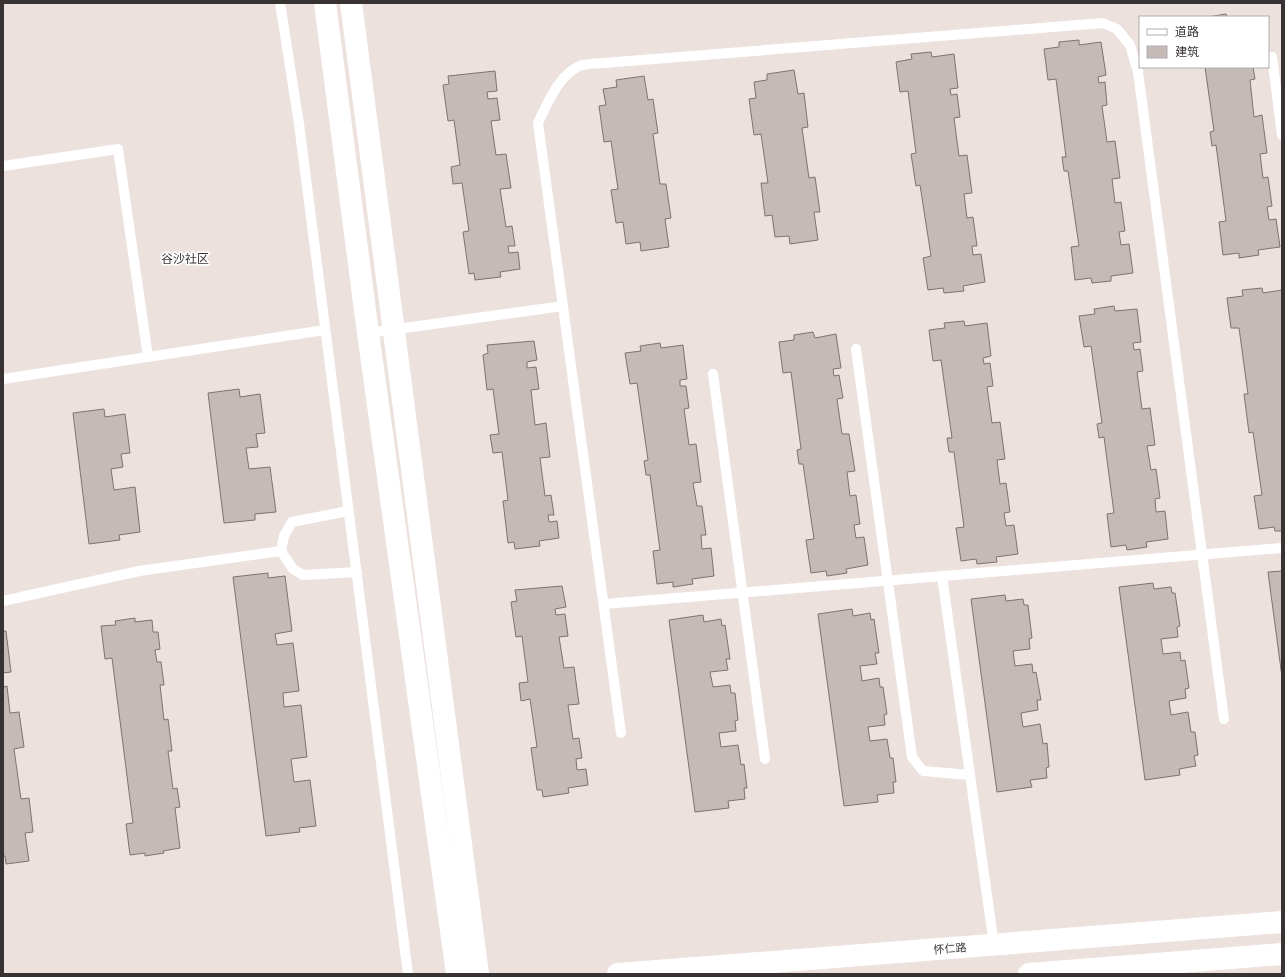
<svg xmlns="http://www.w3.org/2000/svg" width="1285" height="977" font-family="Lato,'Noto Sans SC',sans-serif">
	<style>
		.building { fill: #c5bab6; stroke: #7d736f }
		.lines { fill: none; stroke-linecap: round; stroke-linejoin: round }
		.lane { stroke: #fff; stroke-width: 10 }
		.secondary { stroke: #fff; stroke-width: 22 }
		.labels { text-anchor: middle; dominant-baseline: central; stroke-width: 3.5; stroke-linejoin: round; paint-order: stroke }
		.street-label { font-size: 11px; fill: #383332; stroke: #fff }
		.neighbourhood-label { font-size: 12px; fill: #383332; stroke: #fff }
	</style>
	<rect width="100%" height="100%" fill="#ece1dd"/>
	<g class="building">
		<path d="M1226 14 1227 17H1208Z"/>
		<path d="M1079 40V45L1101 42 1106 75 1098 77 1099 83 1105 82 1107 105 1102 106 1107 142 1115 141 1120 178 1112 179 1115 203 1121 202 1125 231 1119 232 1121 245 1129 244 1133 273 1111 276V281L1092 283 1091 278 1075 280 1071 247 1079 246 1068 171H1064L1062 157H1066L1056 79 1048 80 1044 49 1059 47V42Z"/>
		<path d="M931 52 932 57 954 54 958 88 950 89 951 95 957 94 960 117 954 118 959 156 967 155 972 193 964 194 967 218 973 217 977 246H972L973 255 981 254 985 282 963 286 964 291 944 293 943 288 928 290 923 258 931 256 920 185 916 186 911 154 916 153 908 91 900 92 896 62 912 59 911 54Z"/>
		<path d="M1205 67H1253L1255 79 1250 80 1254 117 1262 115 1267 153 1260 154 1263 178 1268 177 1272 206 1267 207 1269 220 1276 219 1280 247 1258 250 1259 255 1239 258V253L1223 255 1219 222 1226 221 1216 145 1212 146 1210 132 1214 131Z"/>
		<path d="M794 70 798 94 804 93 808 127 802 128 809 178 815 177 820 212H814L818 240 790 244 789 236 775 237 772 215 765 216 761 183H768L761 134 754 135 749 99 756 98 754 82 767 80V74Z"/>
		<path d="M495 71 497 91 487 92 488 99 497 98 500 120 491 121 496 155 506 154 511 188 500 189 506 227 512 226 515 246H508L509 253 518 252 520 269 500 272 501 277 475 280 474 273 469 274 463 232 469 231 462 183 453 184 451 167 460 165 454 120 448 121 443 85 449 84 448 76Z"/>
		<path d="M644 76 648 100 653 99 658 133 653 134 660 184H666L671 218 665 219 669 247 641 251 640 242 626 244 623 222 616 223 611 190 618 189 611 141 604 142 599 106 606 105 603 89 617 87 616 80Z"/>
		<path d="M1262 288 1263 293 1282 290V531H1275L1274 527 1259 529 1254 496 1262 495 1253 432 1249 433 1244 394H1248L1239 328H1231L1227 298 1243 296 1242 290Z"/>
		<path d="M1114 306 1115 311 1137 309 1141 342 1133 343 1134 350 1140 349 1143 371 1137 372 1142 409 1150 408 1155 445 1147 446 1151 470 1156 469 1160 498 1155 499 1156 512 1165 511 1168 539 1146 542 1147 547 1127 550 1126 545 1111 547 1107 514 1114 513 1104 437 1099 438 1097 424 1102 423 1091 346 1084 347 1079 316 1095 314 1094 309Z"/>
		<path d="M964 321 965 326 987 323 991 356 983 358 984 364 990 363 993 386 987 387 992 423 1000 422 1005 459 997 460 1000 484 1006 483 1010 512 1004 513 1006 526 1014 525 1018 554 996 557 997 562 977 564 976 559 961 561 956 528 964 527 954 452H949L947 438H952L941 360 933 361 929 330 945 328 944 323Z"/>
		<path d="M813 332 815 338 836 334 841 368 833 369 834 376 839 375 843 398 837 399 842 434H849L855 471 847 472 850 496 856 495 860 524 854 525 856 538 864 537 868 565 846 569 847 573 827 576 826 571 811 573 806 540 814 539 803 464H799L797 450 801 449 791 372 783 373 779 342 794 340V335Z"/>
		<path d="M534 341 537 360 527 362V368L536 367 539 389 531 390 535 425 546 423 550 457 540 458 545 496 551 495 554 515H548L549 522 557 521 559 538 539 541 540 546 515 549 514 542 508 543 503 501 508 500 502 452 493 453 490 435 499 434 493 389 487 390 483 355 488 353 487 345Z"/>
		<path d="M660 343 661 348 683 345 687 379 680 380V386H686L689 408 684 409 689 445 696 444 701 482 693 483 697 506H702L706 535H701L702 549 711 548 714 576 692 579 693 584 673 587V582L657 584 653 551 660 550 650 475H646L644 461 648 460 637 383 630 384 625 353 641 351 640 346Z"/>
		<path d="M239 389 240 397 260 394 265 433 256 434 258 447 246 448 249 469 270 467 276 512 255 514V520L224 523 208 393Z"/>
		<path d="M104 409 105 417 125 414 130 453 121 454 123 467 111 469 114 490 135 487 140 532 119 535 120 540 89 544 73 413Z"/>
		<path d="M1282 571V677L1268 572Z"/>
		<path d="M268 573V578L285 576 292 631 275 634 277 645 293 643 299 691 283 693 284 707 301 705 307 757 291 759 294 782 310 780 316 826 299 828 300 832 266 836 233 577Z"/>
		<path d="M1153 583 1154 589 1171 587 1172 593H1175L1180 626 1177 627 1178 637 1161 639 1163 654 1180 652 1181 661 1185 660 1189 688 1185 689 1186 698 1169 701 1171 715 1188 712 1191 732H1195L1198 755 1194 756 1196 766 1179 769 1180 775 1145 780 1119 587Z"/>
		<path d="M562 586 566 607 555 609 556 615 565 614 568 636 559 637 564 668 574 667 579 704 568 705 573 739 579 738 582 758 576 759 577 770 586 769 588 785 568 788 569 793 543 797 542 790H537L531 748 537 747 530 699 521 701 519 683 528 682 522 636 516 637 511 602 517 601 515 590Z"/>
		<path d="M1005 595 1006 601 1023 599 1024 605H1028L1032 638 1029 639 1030 649 1013 651 1015 666 1032 664 1033 673 1036 672 1041 700H1037L1038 710 1021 713 1023 727 1040 724 1043 744 1047 743 1049 767 1046 768 1047 778 1030 780 1032 787 997 792 971 599Z"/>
		<path d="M852 609 853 616 870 613 871 620 874 619 879 653H875L877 664 860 666 862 681 879 678 880 687H883L887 714 884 715 885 725 868 727 870 741 887 739 890 758H893L896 782H893L894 793 877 795 878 802 844 806 818 614Z"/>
		<path d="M703 615 704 622 721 619 722 626 725 625 730 659H726L728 670 710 672 713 687 730 685 731 693H735L738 720 735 721 736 731 719 733 721 747 738 745 741 765 744 764 747 788H744L745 799 728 801 729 808 695 812 669 620Z"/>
		<path d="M135 618V622L152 620 153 632H158L160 649 155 650 157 662H161L164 685H160L164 720 168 719 172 751H168L173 789 177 788 180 807 175 808 180 848 163 851 164 853 145 856V853L130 855 126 824 133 823 112 658 105 659 101 626 116 625 115 621Z"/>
		<path d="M3 631H6L11 672 3 673Z"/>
		<path d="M7 686 10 713 19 712 24 747 14 749 21 799 29 798 33 832 25 833 29 861 6 864 5 856H3V687Z"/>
	</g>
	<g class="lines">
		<g class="lane">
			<path d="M280 3 299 124 408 974"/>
			<path d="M1272 57 1282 135"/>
			<path d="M3 166 118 149 148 357"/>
			<path d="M368 333 563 306"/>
			<path d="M856 349 912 757 923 771 970 775"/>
			<path d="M713 374 765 759"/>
			<path d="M3 379 325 330"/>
			<path d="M348 511 292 522 284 536 281 551 293 569 303 575 357 572"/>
			<path d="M942 576 994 945"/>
			<path d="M3 601 139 571 281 551"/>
			<path d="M604 604 1282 548"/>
			<path d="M621 733 538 123C547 104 560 72 582 65 589 64 597 63 604 63L1103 23 1117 29 1130 45 1138 72 1224 719"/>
		</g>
		<g class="secondary">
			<path d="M325 3 368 333 457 974"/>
			<path d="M351 3 478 974"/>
			<path d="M618 974 1282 922"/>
			<path d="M1029 974 1282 954"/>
		</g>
	</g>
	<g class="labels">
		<g class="street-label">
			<text transform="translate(950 948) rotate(-4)">怀仁路</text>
		</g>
		<g class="neighbourhood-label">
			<text x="185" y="258">谷沙社区</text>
		</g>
	</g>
	<rect width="1285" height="977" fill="none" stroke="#383332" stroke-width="8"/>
	<rect x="1139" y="16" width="130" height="52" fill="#ffffff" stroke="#afadad"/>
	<rect x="1147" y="29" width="20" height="6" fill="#ffffff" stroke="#afadad"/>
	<text x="1175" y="36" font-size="12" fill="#383332">道路</text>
	<rect x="1147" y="46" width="20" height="12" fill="#c5bab6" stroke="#afadad"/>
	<text x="1175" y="56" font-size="12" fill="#383332">建筑</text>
</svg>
